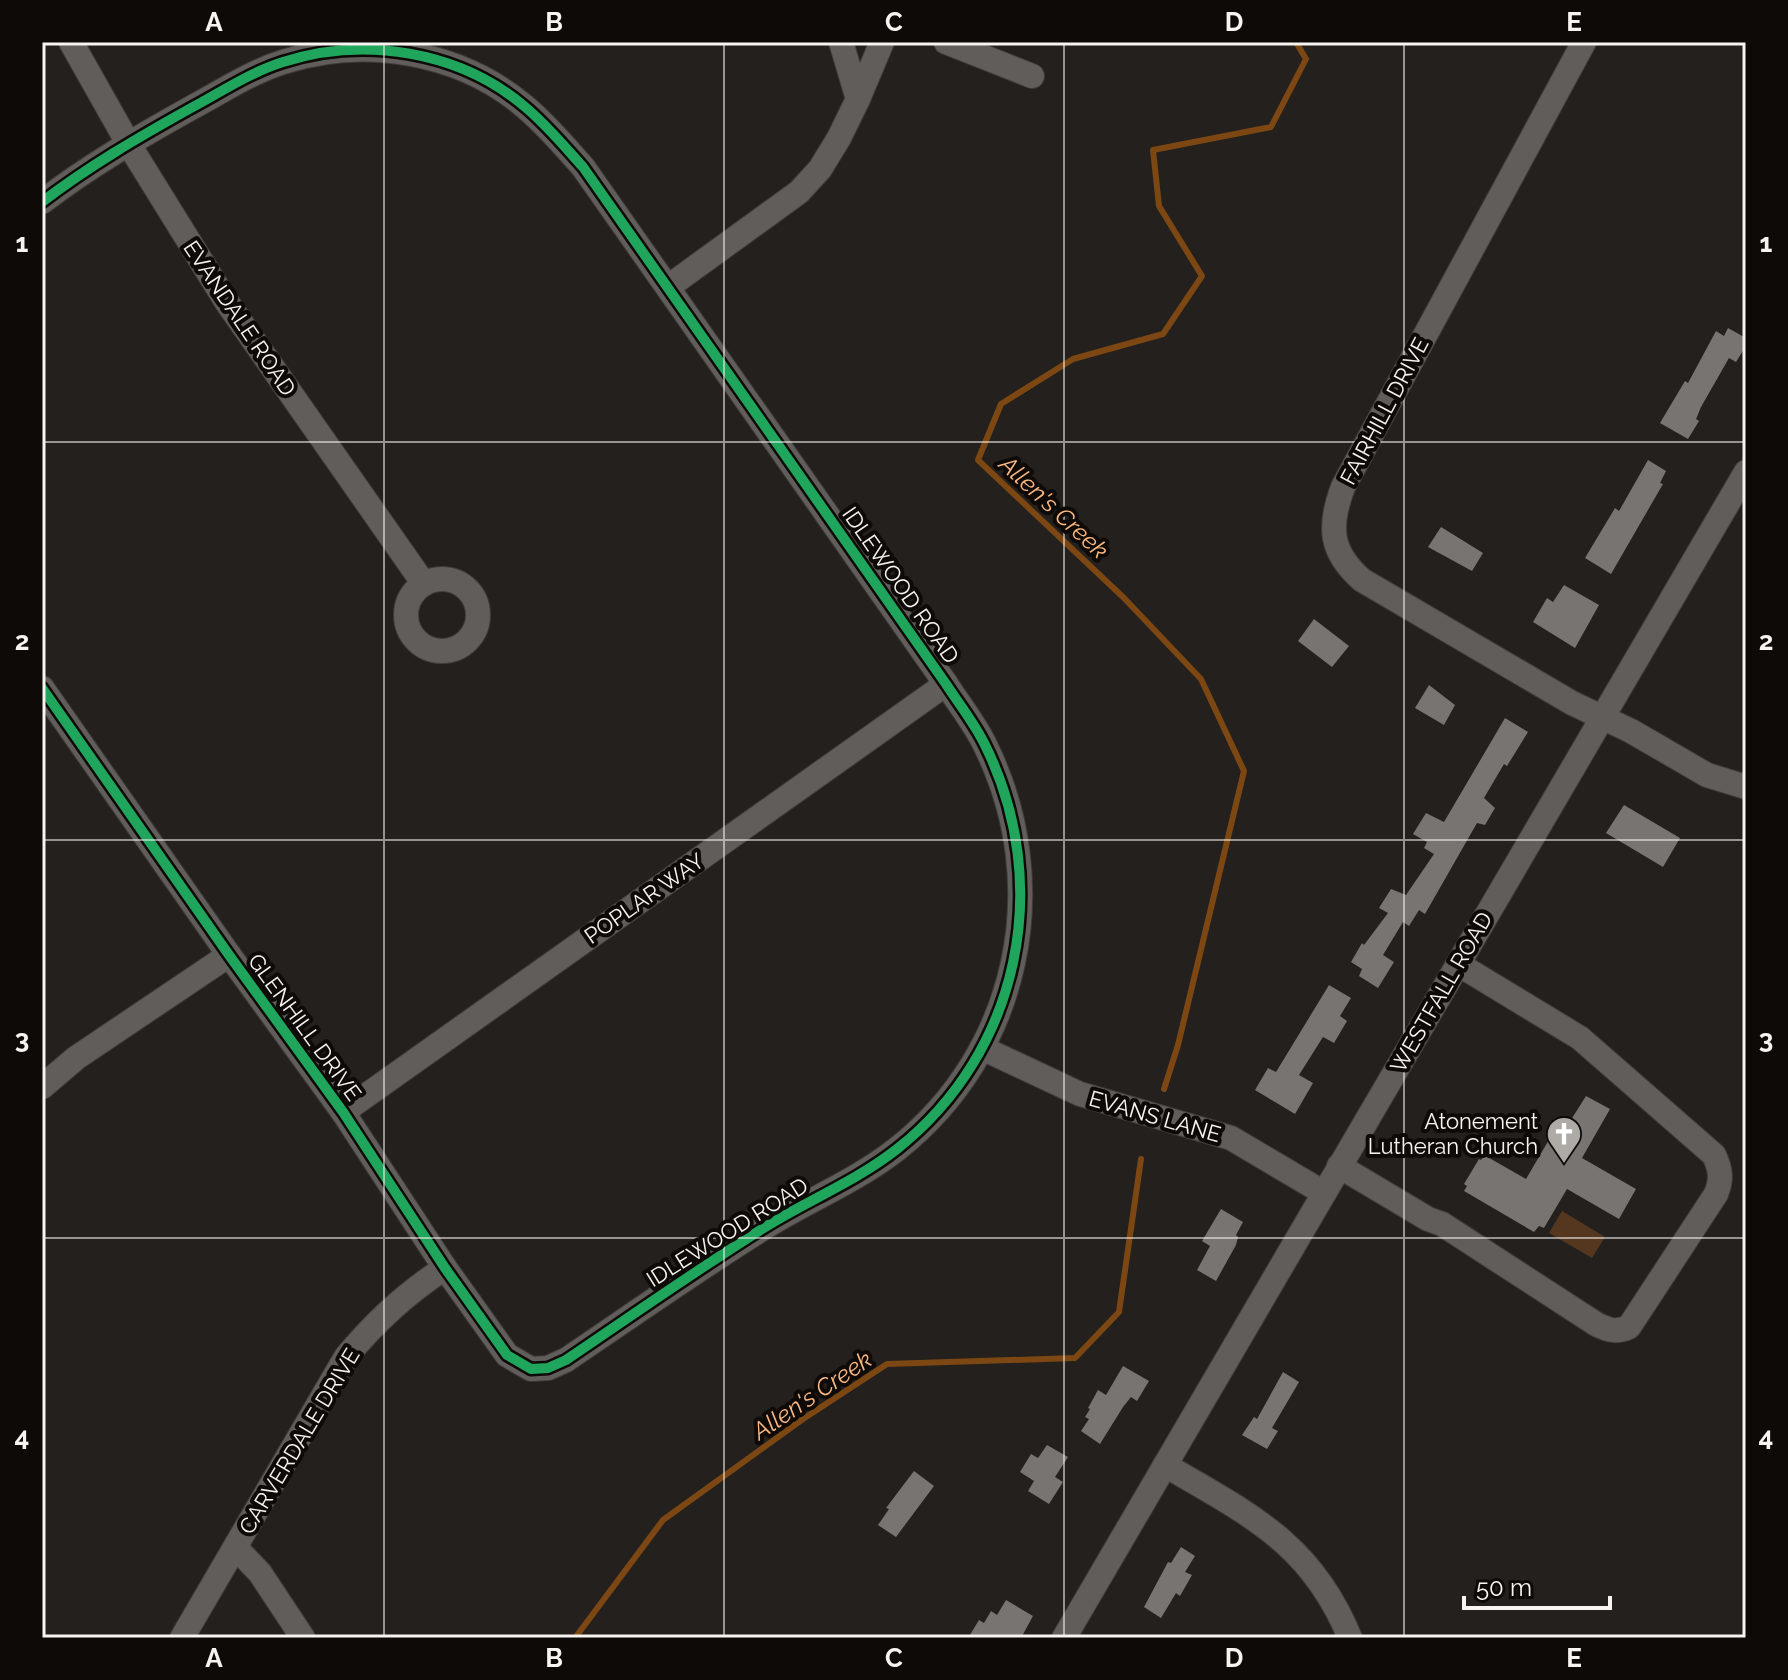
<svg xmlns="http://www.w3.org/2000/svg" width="1788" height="1680" font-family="Raleway,sans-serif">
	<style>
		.green { fill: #55371f }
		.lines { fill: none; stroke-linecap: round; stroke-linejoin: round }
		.stream { stroke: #7c4712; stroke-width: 6 }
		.building { fill: #777471 }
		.minor-casing { stroke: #3f3c39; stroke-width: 26 }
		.minor { stroke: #605d5b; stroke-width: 24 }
		.cycleway-casing { stroke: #0d0a07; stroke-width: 15 }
		.cycleway { stroke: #20a55d; stroke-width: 10 }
		.grid { fill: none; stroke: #f9f4f0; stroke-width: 2; stroke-opacity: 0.55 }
		.labels { text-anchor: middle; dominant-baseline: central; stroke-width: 8; stroke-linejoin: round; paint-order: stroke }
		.street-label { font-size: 22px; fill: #f9f4f0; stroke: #0d0a07 }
		.poi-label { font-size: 22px; fill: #f9f4f0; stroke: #0d0a07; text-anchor: end }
		.water-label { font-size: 24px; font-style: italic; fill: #fdb881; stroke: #0d0a07 }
		.neatline { fill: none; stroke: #f9f4f0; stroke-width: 3 }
		.grid-label { font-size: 26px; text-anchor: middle; font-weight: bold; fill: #f9f4f0 }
	</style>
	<rect width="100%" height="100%" fill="#23201d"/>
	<path class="green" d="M1562 1211 1605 1237 1592 1258 1549 1233Z"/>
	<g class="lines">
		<g class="stream">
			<path d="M1164 1089 1178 1045 1244 771 1201 679 1124 598 978 460 1001 404 1073 359 1163 334 1202 276 1159 206 1153 150 1271 127 1306 59 1296 42"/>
			<path d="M575 1638 663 1520 803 1419 887 1364 1075 1358 1119 1312 1141 1159"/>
		</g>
	</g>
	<g class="building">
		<path d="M1728 328 1746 338V346L1736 362 1729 358 1701 407 1696 419 1699 421 1688 439 1660 423 1685 381 1688 383 1716 331 1724 336Z"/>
		<path d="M1648 460 1666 471 1660 483 1663 484 1611 574 1585 558 1615 508 1619 511Z"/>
		<path d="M1441 527 1483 553 1472 571 1428 547Z"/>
		<path d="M1564 585 1599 605 1575 648 1533 622 1547 598 1553 602Z"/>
		<path d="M1314 619 1349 646 1332 667 1298 641Z"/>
		<path d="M1429 685 1455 705 1444 725 1415 708Z"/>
		<path d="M1505 718 1528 732 1507 766 1504 764 1484 798 1495 808 1485 825 1477 823 1425 914 1419 910 1409 926 1403 922 1383 955 1394 962 1378 988 1359 976 1362 969 1351 962 1362 943 1364 945 1388 913 1379 908 1391 889 1406 895 1434 854 1424 848 1427 842 1413 834 1426 813 1444 822Z"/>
		<path d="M1624 805 1680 838 1663 867 1606 833Z"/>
		<path d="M1329 985 1351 998 1340 1016 1347 1021 1334 1043 1323 1037 1299 1075 1313 1083 1295 1114 1255 1090 1268 1068 1276 1072Z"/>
		<path d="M1586 1096 1610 1109 1582 1158 1636 1189 1619 1219 1567 1189 1544 1228 1539 1226 1534 1232 1464 1191 1467 1186 1464 1184 1479 1159 1481 1160 1484 1155 1526 1179 1550 1138 1557 1142Z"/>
		<path d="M1221 1209 1243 1222 1236 1235 1238 1237 1236 1245 1216 1281 1197 1270 1210 1246 1202 1241Z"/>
		<path d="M1123 1366 1149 1381 1137 1401 1131 1397 1123 1407 1100 1444 1081 1431 1089 1419 1085 1417 1090 1409 1088 1408 1098 1390 1106 1395Z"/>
		<path d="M1283 1372 1299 1382 1272 1428 1278 1431 1267 1449 1242 1435 1254 1417 1257 1419Z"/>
		<path d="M1047 1445 1068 1457 1055 1477 1063 1482 1049 1504 1028 1491 1034 1481 1020 1472 1031 1454 1038 1458Z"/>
		<path d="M914 1471 934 1486 896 1537 878 1525 889 1509 886 1508Z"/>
		<path d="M1181 1547 1195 1556 1185 1572 1192 1575 1180 1596 1176 1593 1161 1618 1144 1607 1168 1562 1171 1563Z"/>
		<path d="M1006 1600 1033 1616 1021 1638H968L979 1620 984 1623 991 1611 997 1615Z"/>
	</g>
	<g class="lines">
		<defs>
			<g id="minor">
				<path d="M71 42 128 143 226 301 424 584"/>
				<path d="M841 42 858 99 882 42"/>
				<path d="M946 42 1032 76"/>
				<path d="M1584 42 1343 487C1328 527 1330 552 1362 580L1572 703 1631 731 1707 775 1746 787"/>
				<path d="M42 202C89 166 139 137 191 108 221 92 251 72 283 62 364 36 459 51 524 106 546 124 564 146 583 167L946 684C959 704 975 724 985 745 1054 884 1020 1052 897 1149 855 1182 806 1201 762 1229 695 1271 631 1316 566 1360L548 1368 531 1369 507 1355 445 1268 343 1112 229 955 42 688"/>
				<path d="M668 287 799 192 820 169 839 138 858 99"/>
				<circle cx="442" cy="615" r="36"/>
				<path d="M982 1048 1080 1094 1231 1138 1324 1193"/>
				<path d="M42 1087 76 1058 229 955"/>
				<path d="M343 1112 946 684"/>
				<path d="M1339 1166 1428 1219 1442 1224 1596 1324C1608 1330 1616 1333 1629 1327L1716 1194C1722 1179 1721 1170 1714 1155L1580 1038 1458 964"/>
				<path d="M1165 1465C1248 1514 1311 1542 1350 1638"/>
				<path d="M236 1548 260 1573 303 1638"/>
				<path d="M182 1638 346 1357C375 1322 406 1293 445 1268"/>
				<path d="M1064 1638 1746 472"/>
			</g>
		</defs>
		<use href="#minor" class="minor-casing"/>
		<use href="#minor" class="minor"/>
		<defs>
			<path id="cycleway" d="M42 202C89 166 139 137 191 108 221 92 251 72 283 62 364 36 459 51 524 106 546 124 564 146 583 167L946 684C959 704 975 724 985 745 1054 884 1020 1052 897 1149 855 1182 806 1201 762 1229 695 1271 631 1316 566 1360L548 1368 531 1369 507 1355 445 1268 343 1112 229 955 42 688"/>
		</defs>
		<use href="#cycleway" class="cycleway-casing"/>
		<use href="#cycleway" class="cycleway"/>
	</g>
	<path class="grid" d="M384 42V1638M724 42V1638M1064 42V1638M1404 42V1638M42 442H1746M42 840H1746M42 1238H1746"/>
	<defs>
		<symbol id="church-pin" viewBox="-11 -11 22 30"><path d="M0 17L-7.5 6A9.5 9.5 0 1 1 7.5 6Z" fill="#aeaaa6" stroke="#0d0a07"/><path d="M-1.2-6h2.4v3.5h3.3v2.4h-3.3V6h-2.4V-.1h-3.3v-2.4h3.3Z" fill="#fff"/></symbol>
	</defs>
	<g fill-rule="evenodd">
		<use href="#church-pin" x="1544" y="1114" width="40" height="54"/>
	</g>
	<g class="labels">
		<g class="street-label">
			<text transform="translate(240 318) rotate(56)">EVANDALE ROAD</text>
			<text transform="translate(1384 411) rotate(-62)">FAIRHILL DRIVE</text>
			<text transform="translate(901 585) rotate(55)">IDLEWOOD ROAD</text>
			<text transform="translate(644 898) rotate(-35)">POPLAR WAY</text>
			<text transform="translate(1441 992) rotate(-60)">WESTFALL ROAD</text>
			<text transform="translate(305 1027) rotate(54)">GLENHILL DRIVE</text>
			<text transform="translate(1155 1116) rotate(16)">EVANS LANE</text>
			<text transform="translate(727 1232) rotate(-32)">IDLEWOOD ROAD</text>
			<text transform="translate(299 1441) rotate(-59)">CARVERDALE DRIVE</text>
		</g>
		<g class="poi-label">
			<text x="1538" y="1121">Atonement<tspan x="1538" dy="25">Lutheran Church</tspan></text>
		</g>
		<g class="water-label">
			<text transform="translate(1054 507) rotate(43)">Allen's Creek</text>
			<text transform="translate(812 1395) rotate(-34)">Allen's Creek</text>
		</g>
	</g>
	<rect width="1788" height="1680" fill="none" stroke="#0d0a07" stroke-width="88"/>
	<path d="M1464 1596v12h146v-12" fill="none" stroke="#f9f4f0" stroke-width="4"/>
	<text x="1476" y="1596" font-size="24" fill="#f9f4f0" stroke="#0d0a07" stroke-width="6" paint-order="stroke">50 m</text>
	<rect x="44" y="44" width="1700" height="1592" class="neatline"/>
	<g class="grid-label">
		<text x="214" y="31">A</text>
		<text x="554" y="31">B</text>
		<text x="894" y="31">C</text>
		<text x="1234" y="31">D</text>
		<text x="1574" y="31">E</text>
		<text x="22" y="252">1</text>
		<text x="1766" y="252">1</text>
		<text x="22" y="650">2</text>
		<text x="1766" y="650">2</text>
		<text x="22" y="1048">3</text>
		<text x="1766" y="1048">3</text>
		<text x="22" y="1446">4</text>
		<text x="1766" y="1446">4</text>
		<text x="214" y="1667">A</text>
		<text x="554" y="1667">B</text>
		<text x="894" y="1667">C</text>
		<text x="1234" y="1667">D</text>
		<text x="1574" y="1667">E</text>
	</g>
</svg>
